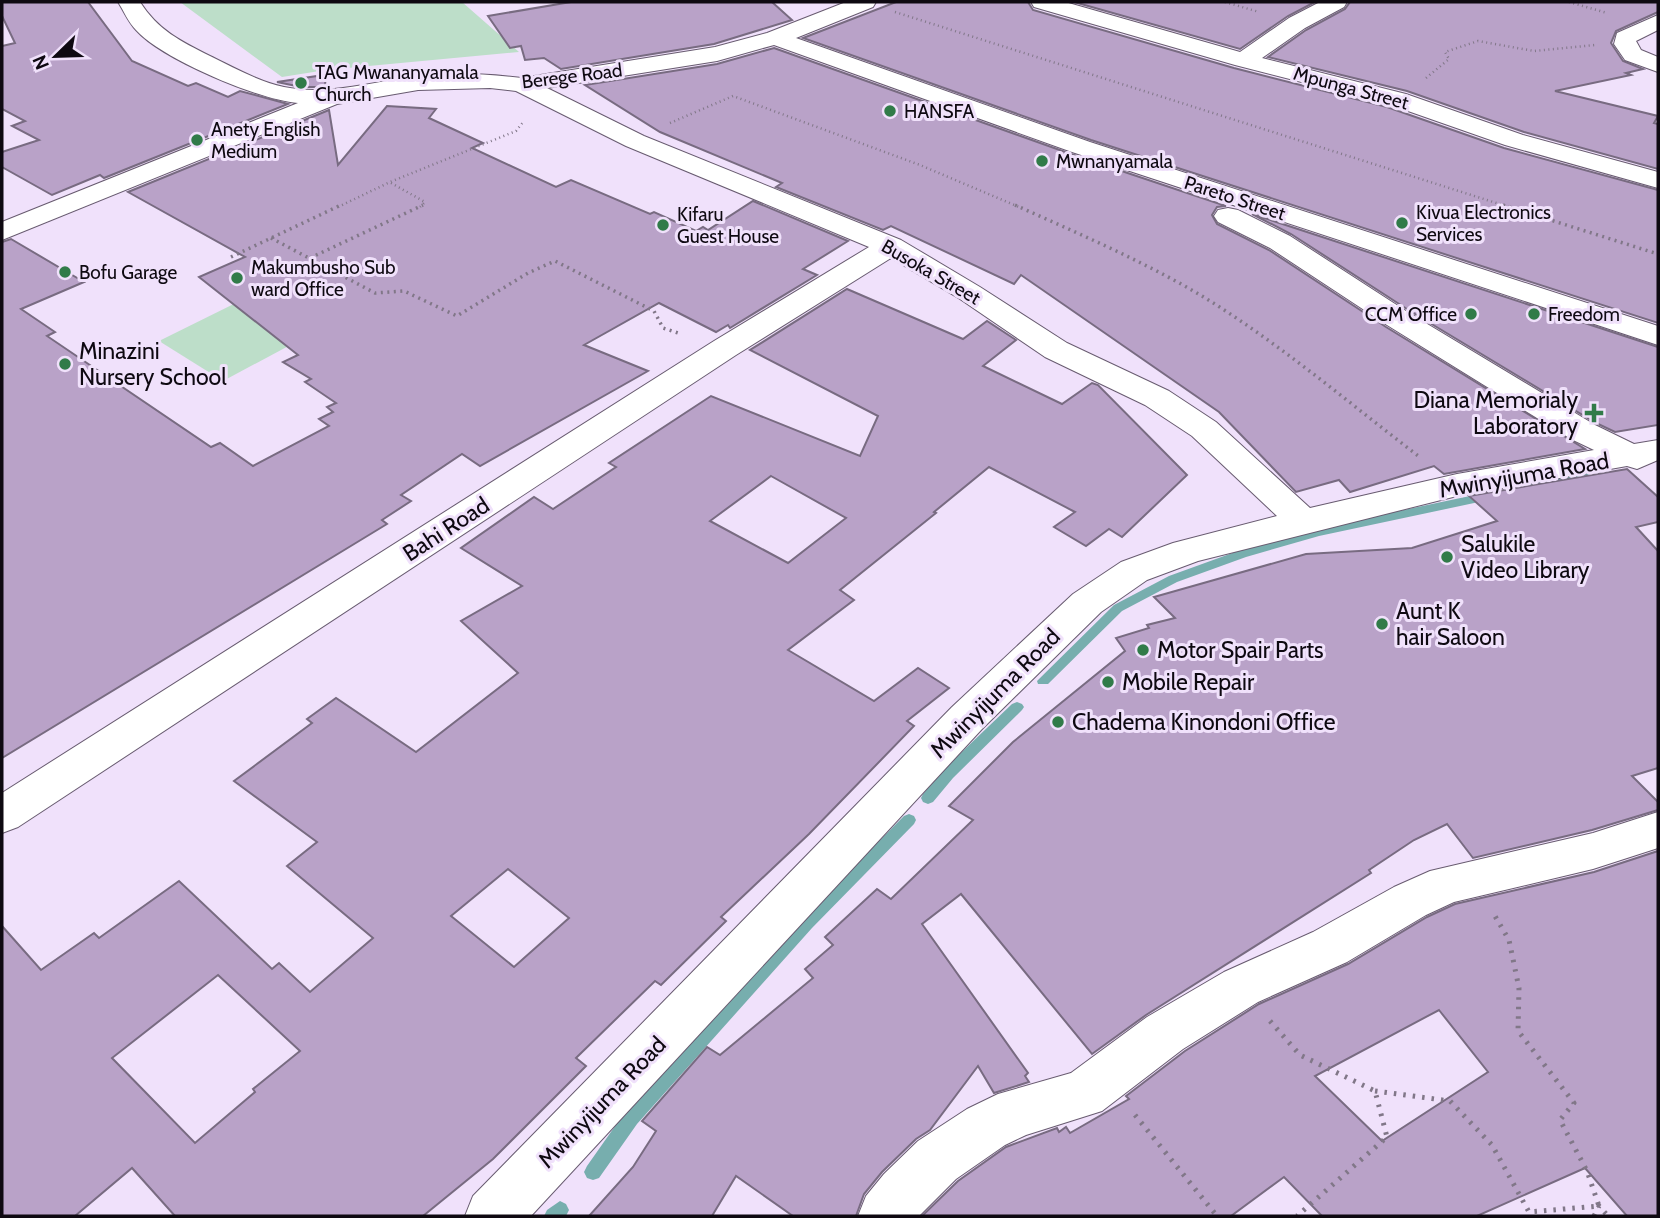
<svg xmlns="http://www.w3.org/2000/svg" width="1660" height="1218" font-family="Cabin,sans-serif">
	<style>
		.green { fill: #bddec9 }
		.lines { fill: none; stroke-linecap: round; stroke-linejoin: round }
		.stream { fill: #77aeae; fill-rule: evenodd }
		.building { fill: #b9a2c8; stroke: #786b81; stroke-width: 2; fill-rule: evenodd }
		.minor-casing { stroke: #685b70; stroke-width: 2 }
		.path-far2 { stroke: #817788; stroke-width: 2.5; stroke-dasharray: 1 3.5; stroke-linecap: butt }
		.path-far1 { stroke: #817788; stroke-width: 3.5; stroke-dasharray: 2 4.5; stroke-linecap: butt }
		.path { stroke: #817788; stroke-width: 5; stroke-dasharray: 2.5 7; stroke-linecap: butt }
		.minor { fill: #fff; fill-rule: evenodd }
		.poi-dot { fill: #317b49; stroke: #f0e1fb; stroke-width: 2.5 }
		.labels { text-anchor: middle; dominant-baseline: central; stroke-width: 6; stroke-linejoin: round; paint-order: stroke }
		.far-poi-label { font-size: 19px; fill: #0e0911; stroke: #f0e1fb; text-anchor: start }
		.far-street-label { font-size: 19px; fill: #0e0911; stroke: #f0e1fb }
		.poi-label { font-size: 23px; fill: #0e0911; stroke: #f0e1fb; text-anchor: start }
		.street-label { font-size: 23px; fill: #0e0911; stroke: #f0e1fb }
	</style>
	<rect width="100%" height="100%" fill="#f0e1fb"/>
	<g class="green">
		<path d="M180 2H462L519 52 326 70 282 77Z"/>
		<path d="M286 278 350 313 223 381 159 341Z"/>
	</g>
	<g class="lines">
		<g class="stream">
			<path d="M1587 469 1593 472 1591 474 1524 492 1518 488 1520 485Z"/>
			<path d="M1489 492 1493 493 1495 496 1493 499 1319 536 1246 557 1177 582 1122 611 1048 684H1038L1037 681 1114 605 1169 576 1238 551 1318 528Z"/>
			<path d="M1017 702 1022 704 1024 707 1022 710 953 778 933 802 928 804 923 802 921 798 923 794 943 770 1012 704Z"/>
			<path d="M909 814 914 816 916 820 914 824 812 928 637 1124 599 1178 593 1180 587 1178 584 1172 587 1166 625 1112 802 918 904 816Z"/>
			<path d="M560 1201 566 1204 569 1210 566 1216H544L547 1210Z"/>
		</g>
	</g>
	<g class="building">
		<path d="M2 2H88L132 61 188 86 196 83 228 97 240 91 288 104 104 178 100 175 52 195 2 167V152L39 140 12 126 25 121 2 109V46L15 43 2 16Z"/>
		<path d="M571 2H772L792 20 714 44 561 69 544 58 525 60 521 46 510 48 488 16Z"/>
		<path d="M896 2H1028L1033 10 1234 68 1387 107 1504 148 1658 190V323L1091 140 803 38Z"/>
		<path d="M1074 2H1315L1288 16 1240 49Z"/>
		<path d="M1350 2H1658V12L1616 31 1611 43 1623 61 1643 69 1626 73 1631 75 1555 91 1658 116 1654 123 1658 124V169L1524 132 1407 91 1268 57 1306 30 1345 9Z"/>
		<path d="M774 48 1071 154 1226 206 1217 207 1212 215 1217 224 1269 250 1386 327 1585 449 1444 474 1434 466 1350 492 1339 480 1296 492 1219 412 1021 275 1014 284 891 226 883 230 776 187 782 183 660 132 585 85 717 64Z"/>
		<path d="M324 75 326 87H301L277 82Z"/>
		<path d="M387 106 436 109 429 118 483 143 472 148 556 187 571 180 650 214 654 212 696 231 703 227 708 230 753 201 848 241 803 269 817 275 730 328 728 325 716 332 659 303 584 345 648 371 480 466 462 454 401 495 411 501 382 520 387 524 2 758V242L11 239 84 282 21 309 55 332 47 336 211 447 220 443 253 466 329 426 319 419 333 412 327 407 336 403 305 382 311 379 283 362 298 355 199 277 245 257 128 192 329 110 338 165Z"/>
		<path d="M1252 214 1658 347V425L1615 432 1596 423 1410 311 1291 234Z"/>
		<path d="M847 289 963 339 987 321 1016 340 983 366 1062 404 1092 383 1098 385 1187 475 1122 537 1109 529 1086 546 1054 527 1075 512 989 467 934 512 936 513 840 590 854 600 788 650 874 701 918 668 949 688 907 721 914 726 809 834 721 917 726 921 661 985 655 981 576 1058 586 1066 493 1159 423 1216H175L132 1168 75 1216H2V926L41 970 94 933 99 938 179 881 272 969 279 963 310 992 373 938 287 866 317 842 234 781 312 723 307 719 336 698 416 752 518 673 461 621 522 586 461 548 534 497 553 509 616 467 609 463 711 396 860 456 878 416 750 350ZM771 476 846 518 788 563 710 521ZM508 869 569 918 514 967 451 916ZM218 975 300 1051 253 1089 255 1092 195 1143 112 1058Z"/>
		<path d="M1627 469 1658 497V522L1636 527 1658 551V768L1632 776 1658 802V810L1592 830 1473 858 1447 824 1414 840 1369 870 1371 873 1146 1015 1092 1054 961 894 922 924 1028 1073 1025 1076 1029 1082 994 1093 978 1066 930 1130 916 1139 882 1172 864 1194 856 1216H793L736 1176 712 1216H589L633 1167 656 1131 642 1121 707 1047 720 1055 813 978 805 969 833 945 825 937 877 889 891 899 973 820 949 806 1013 742 1125 651 1116 638 1149 628 1147 625 1175 618 1154 597 1306 554 1412 548 1497 521 1469 496Z"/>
		<path d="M1658 851V1216H1627L1585 1168 1477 1216H1322L1284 1177 1231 1216H922L958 1181 1006 1147 1057 1128 1059 1132 1066 1127 1070 1133 1129 1099 1126 1096 1185 1051 1259 1004 1348 964 1427 917 1455 904 1594 872ZM1439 1010 1488 1072 1382 1141 1315 1076Z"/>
	</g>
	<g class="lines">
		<defs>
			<g id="minor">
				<path d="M118 2H140C158 30 180 41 210 56 233 67 259 82 284 87 328 96 371 82 416 76 450 72 487 74 522 78L715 47 767 33 846 2H876L873 7 796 38 1090 142 1658 326V345L1072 152 774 45 717 61 547 88 644 136 901 240 980 287 1067 343 1169 391 1216 422 1310 508 1457 474 1594 450 1571 439 1387 325 1270 248 1218 222 1214 216 1218 210 1228 208 1238 210 1290 236 1409 313 1595 425 1634 444 1658 440V460L1637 469 1627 466 1457 496 1198 561 1147 580 1101 612 982 729 531 1216H465L473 1196 952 707 1073 594 1121 562 1173 543 1277 516 1192 436 1145 405 1045 357 960 299 891 258 736 355 18 827 2 833V793L714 341 869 247 626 146 516 91 490 88 418 90 337 104 2 240V222L298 103C259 100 162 59 136 30 128 22 124 11 118 2Z"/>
				<path d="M1031 2H1065L1240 52 1289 18 1320 2H1347L1344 7 1305 28 1262 58 1406 94 1523 135 1658 172V188L1505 145 1388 104 1235 65 1034 7Z"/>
				<path d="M1658 15V30L1636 41 1641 50 1658 57V72L1625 60 1614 44 1617 33Z"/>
				<path d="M1658 812V848L1593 869 1454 902 1426 915 1347 962 1258 1002 1183 1049 1102 1111 1026 1135 1005 1145 956 1179 919 1216H858L866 1196 884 1174 918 1141 967 1109 998 1094 1071 1073 1147 1017 1224 972 1313 932 1394 887 1430 871 1593 833Z"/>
			</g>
		</defs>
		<use href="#minor" class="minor-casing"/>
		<g class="path-far2">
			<path d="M1225 2 1259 12"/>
			<path d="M1569 2 1607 13"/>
			<path d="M895 12 1509 207"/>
			<path d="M1426 78 1449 59 1445 52 1478 41 1534 51 1595 45"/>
			<path d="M670 123 733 96 920 165 1019 207"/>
			<path d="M391 183 425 202 420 207"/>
			<path d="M338 207 390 182 516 131 524 121"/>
		</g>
		<g class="path-far1">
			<path d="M1015 205C1077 233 1143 261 1202 296 1279 343 1349 403 1421 458"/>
			<path d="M1503 205 1658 254"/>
			<path d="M271 238 375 293 404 291 457 316 528 273 555 261 654 311 663 328 681 334"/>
			<path d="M231 257 341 205"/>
			<path d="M310 258 423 205"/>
		</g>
		<g class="path">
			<path d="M1270 1021 1300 1055 1375 1091 1387 1137 1297 1216"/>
			<path d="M1375 1091 1450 1101 1492 1145 1529 1212 1599 1206 1587 1171 1560 1120 1574 1103 1518 1031 1519 988 1509 940 1495 916"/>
			<path d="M1135 1115 1217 1216"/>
			<path d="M1594 1216 1599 1206 1608 1216"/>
		</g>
		<use href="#minor" class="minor"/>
	</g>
	<g class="poi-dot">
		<circle cx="301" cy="83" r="7"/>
		<circle cx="890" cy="111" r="7"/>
		<circle cx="197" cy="140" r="7"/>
		<circle cx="1042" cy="161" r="7"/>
		<circle cx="1402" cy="223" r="7"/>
		<circle cx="663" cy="225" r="7"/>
		<circle cx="65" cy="272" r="7"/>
		<circle cx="237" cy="278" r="7"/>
		<circle cx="1471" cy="314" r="7"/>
		<circle cx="1534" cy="314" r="7"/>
		<circle cx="65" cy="364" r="7"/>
		<path d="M1590.5 402.5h7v7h7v7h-7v7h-7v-7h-7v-7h7z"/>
		<circle cx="1447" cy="557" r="7"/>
		<circle cx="1382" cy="624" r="7"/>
		<circle cx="1143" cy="650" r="7"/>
		<circle cx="1108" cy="682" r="7"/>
		<circle cx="1058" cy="722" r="7"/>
	</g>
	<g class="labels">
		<g class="far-poi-label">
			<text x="315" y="72">TAG Mwananyamala<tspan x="315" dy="22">Church</tspan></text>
			<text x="904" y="111">HANSFA</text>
			<text x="211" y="129">Anety English<tspan x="211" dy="22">Medium</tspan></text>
			<text x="1056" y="161">Mwnanyamala</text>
			<text x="1416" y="212">Kivua Electronics<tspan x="1416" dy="22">Services</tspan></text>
			<text x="677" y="214">Kifaru<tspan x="677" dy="22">Guest House</tspan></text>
			<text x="251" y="267">Makumbusho Sub<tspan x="251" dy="22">ward Office</tspan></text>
			<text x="79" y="272">Bofu Garage</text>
			<text x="1457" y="314" text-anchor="end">CCM Office</text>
			<text x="1548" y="314">Freedom</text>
		</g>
		<g class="far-street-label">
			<text transform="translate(572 76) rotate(-7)">Berege Road</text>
			<text transform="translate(1351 88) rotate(15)">Mpunga Street</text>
			<text transform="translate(1235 198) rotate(18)">Pareto Street</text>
			<text transform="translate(931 272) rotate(30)">Busoka Street</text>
		</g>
		<g class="poi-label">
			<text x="79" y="351">Minazini<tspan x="79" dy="26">Nursery School</tspan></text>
			<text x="1578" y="400" text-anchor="end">Diana Memorialy<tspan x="1578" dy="26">Laboratory</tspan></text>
			<text x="1461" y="544">Salukile<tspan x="1461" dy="26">Video Library</tspan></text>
			<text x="1396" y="611">Aunt K<tspan x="1396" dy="26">hair Saloon</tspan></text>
			<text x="1157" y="650">Motor Spair Parts</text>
			<text x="1122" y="682">Mobile Repair</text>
			<text x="1072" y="722">Chadema Kinondoni Office</text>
		</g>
		<g class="street-label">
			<text transform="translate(1524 475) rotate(-10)">Mwinyijuma Road</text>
			<text transform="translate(446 529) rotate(-33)">Bahi Road</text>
			<text transform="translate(995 693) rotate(-45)">Mwinyijuma Road</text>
			<text transform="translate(602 1102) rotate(-46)">Mwinyijuma Road</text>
		</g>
	</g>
	<rect width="1660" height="1218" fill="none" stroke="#0e0911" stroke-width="7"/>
	<g transform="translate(56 56) rotate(247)" stroke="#f0e1fb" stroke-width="5" paint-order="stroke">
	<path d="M0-5L12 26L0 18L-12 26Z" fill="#0e0911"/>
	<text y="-10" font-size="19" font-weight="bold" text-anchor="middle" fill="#0e0911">N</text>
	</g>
</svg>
